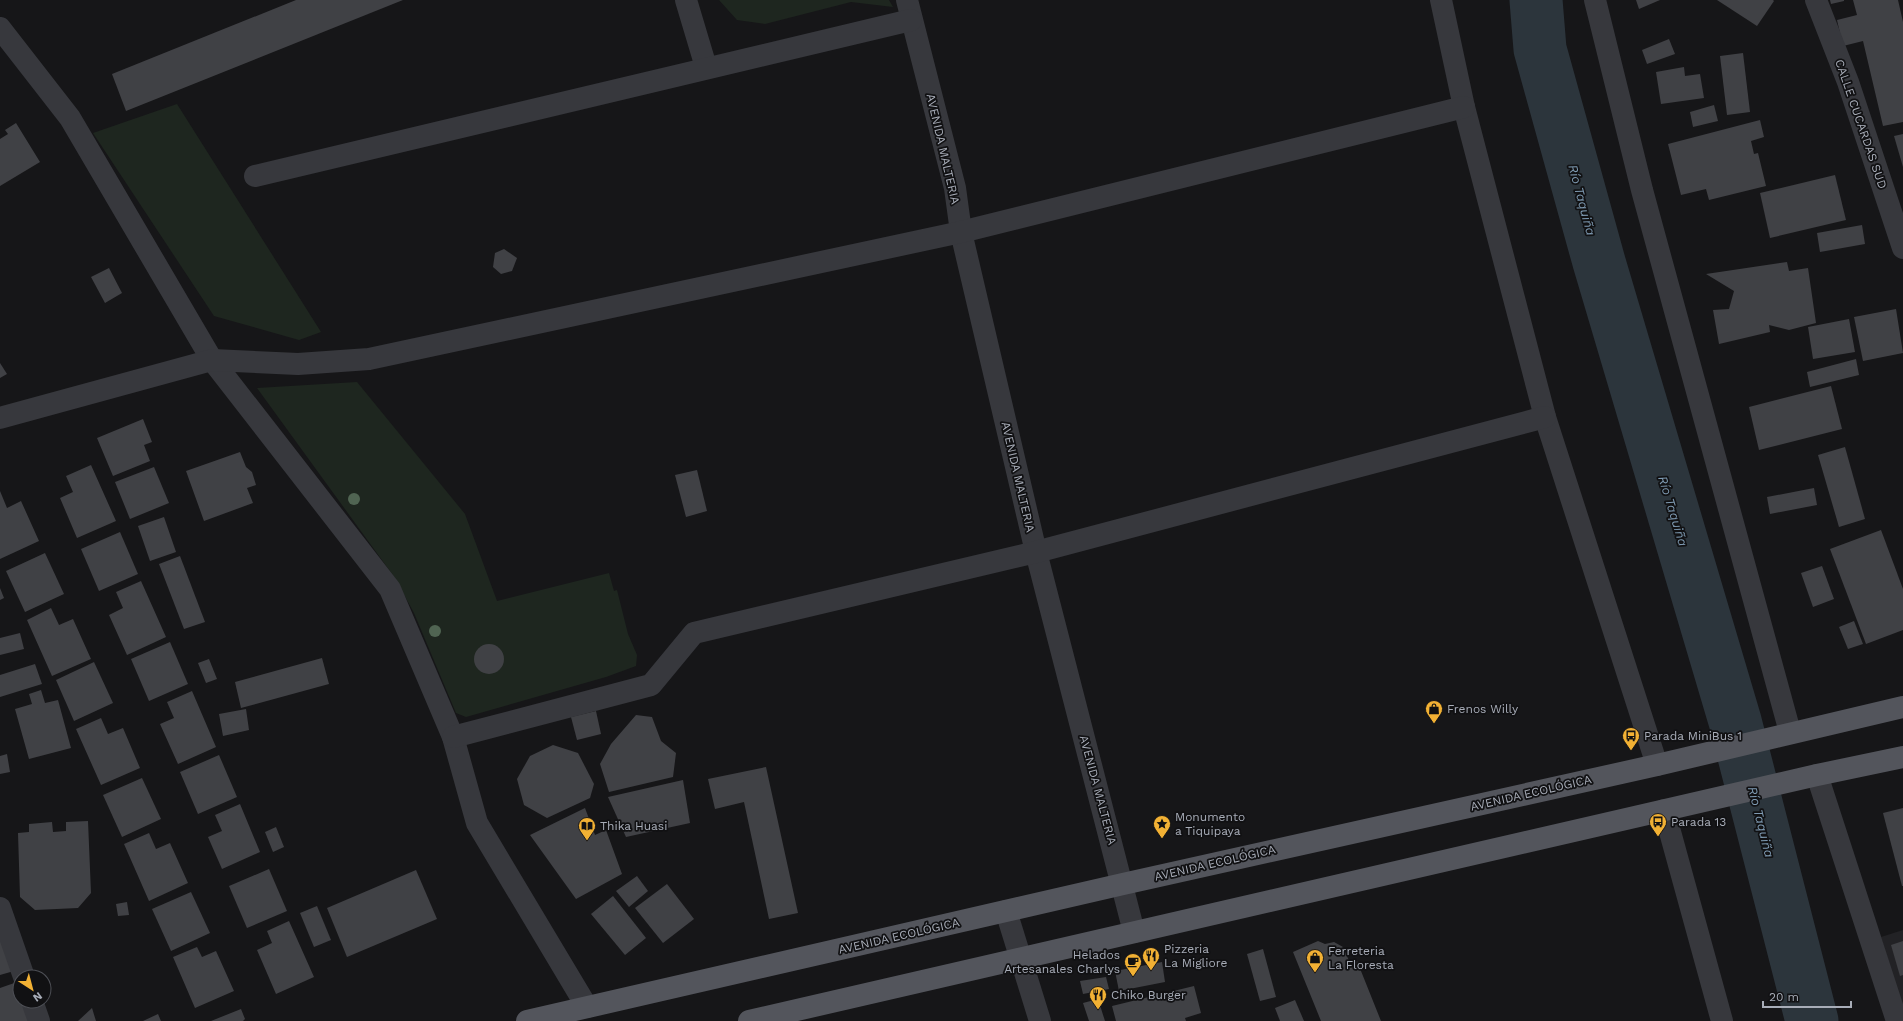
<svg xmlns="http://www.w3.org/2000/svg" width="1903" height="1021" font-family="'Work Sans',sans-serif">
	<style>
		.built { fill: #222225 }
		.green { fill: #1e261f }
		.lines { fill: none; stroke-linecap: round; stroke-linejoin: round }
		.river { stroke: #2c353c; stroke-width: 53 }
		.building { fill: #404145 }
		.minor { stroke: #37383d; stroke-width: 22 }
		.major { stroke: #53555c; stroke-width: 22 }
		.tree { fill: #506452 }
		.labels { text-anchor: middle; dominant-baseline: central; stroke-width: 3.5; stroke-linejoin: round; paint-order: stroke }
		.street-label { font-size: 12px; fill: #a8adb8; stroke: #111113 }
		.poi-label { font-size: 12px; fill: #a8adb8; stroke: #111113; text-anchor: start }
		.water-label { font-size: 13px; font-style: italic; fill: #7f9bb3; stroke: #111113 }
	</style>
	<rect width="100%" height="100%" fill="#161618"/>
	<path class="built" d="M1903 930V1008L1881 937Z"/>
	<g class="green">
		<path d="M719 0H889L893 7 851 2 765 24 737 20Z"/>
		<path d="M177 104 321 332 299 340 214 316 93 133Z"/>
		<path d="M357 382 465 514 497 601 609 573 614 591 617 590 628 634 637 655 636 666 606 677 466 717 456 713 414 613 395 578 257 388Z"/>
	</g>
	<g class="lines">
		<path class="river" d="M1536 0 1540 49 1599 262 1735 721 1812 1021"/>
	</g>
	<g class="building">
		<path d="M296 0H403L126 111 112 74Z"/>
		<path d="M1636 0H1660L1639 9Z"/>
		<path d="M1717 0H1773L1774 1 1757 26Z"/>
		<path d="M1830 0H1844V1L1831 4Z"/>
		<path d="M1853 0H1898L1903 22V122L1883 126 1863 41 1843 46 1837 20 1857 15Z"/>
		<path d="M1669 39 1675 54 1647 64 1642 50Z"/>
		<path d="M1743 53 1750 112 1727 115 1720 56Z"/>
		<path d="M1684 67 1685 76 1700 74 1704 98 1661 104 1656 72Z"/>
		<path d="M1714 105 1718 121 1693 127 1690 112Z"/>
		<path d="M1760 120 1764 137 1751 141 1754 154 1758 153 1766 186 1709 200 1706 189 1681 195 1668 144Z"/>
		<path d="M16 123 40 162 0 186V139L8 134 5 130Z"/>
		<path d="M1903 134V167L1894 136Z"/>
		<path d="M1835 175 1846 220 1770 238 1760 193Z"/>
		<path d="M1862 225 1865 244 1820 252 1817 233Z"/>
		<path d="M504 249 517 258 512 271 501 274 493 267 495 253Z"/>
		<path d="M1787 262 1789 271 1808 268 1816 323 1789 330 1769 325 1770 332 1719 344 1713 310 1729 309 1734 291 1706 274Z"/>
		<path d="M109 268 122 293 105 303 91 277Z"/>
		<path d="M1896 309 1903 353 1863 361 1854 317Z"/>
		<path d="M1849 319 1855 352 1813 359 1808 327Z"/>
		<path d="M1856 359 1859 375 1810 387 1807 372Z"/>
		<path d="M0 363 7 374 0 378Z"/>
		<path d="M1831 386 1842 429 1759 450 1749 407Z"/>
		<path d="M143 419 152 442 144 445 150 461 113 476 97 438Z"/>
		<path d="M1845 447 1865 519 1839 527 1818 455Z"/>
		<path d="M240 452 246 467 252 472 256 485 247 488 253 503 204 521 186 471Z"/>
		<path d="M91 465 116 521 77 538 60 498 73 492 66 476Z"/>
		<path d="M154 467 169 503 130 519 115 482Z"/>
		<path d="M697 470 707 511 686 517 675 475Z"/>
		<path d="M1814 488 1817 505 1770 514 1767 497Z"/>
		<path d="M0 491 7 508 21 501 39 541 0 559Z"/>
		<path d="M164 517 176 552 150 561 138 526Z"/>
		<path d="M1881 530 1903 589V630L1866 644 1830 549Z"/>
		<path d="M120 532 138 574 99 591 81 549Z"/>
		<path d="M45 553 64 594 25 612 6 571Z"/>
		<path d="M180 556 205 622 184 629 159 564Z"/>
		<path d="M1822 566 1834 599 1813 607 1801 573Z"/>
		<path d="M141 581 166 637 127 655 109 615 123 608 116 592Z"/>
		<path d="M0 588 4 598 0 600Z"/>
		<path d="M51 608 59 625 73 619 91 659 52 676 27 620Z"/>
		<path d="M1854 621 1863 644 1848 649 1839 627Z"/>
		<path d="M20 633 24 649 0 655V638Z"/>
		<path d="M170 642 188 684 149 701 131 659Z"/>
		<circle cx="489" cy="659" r="15"/>
		<path d="M322 658 329 684 241 708 235 682Z"/>
		<path d="M209 659 217 679 206 683 198 663Z"/>
		<path d="M94 662 113 703 74 721 56 680Z"/>
		<path d="M35 664 42 684 0 697V675Z"/>
		<path d="M41 690 45 703 58 700 71 748 29 759 15 709 32 704 29 694Z"/>
		<path d="M192 691 216 747 178 764 160 724 174 718 167 702Z"/>
		<path d="M246 709 249 730 223 736 219 714Z"/>
		<path d="M596 711 601 734 577 740 571 717Z"/>
		<path d="M636 715 652 717 661 741 676 753 673 777 609 792 600 764 611 744Z"/>
		<path d="M101 718 108 734 123 728 140 768 101 785 76 729Z"/>
		<path d="M553 745 578 753 594 784 590 798 547 818 524 805 517 779 530 756Z"/>
		<path d="M7 754 10 772 0 774V756Z"/>
		<path d="M219 755 237 797 198 814 180 772Z"/>
		<path d="M766 767 798 913 769 919 744 802 715 809 708 779Z"/>
		<path d="M142 778 161 819 122 837 103 795Z"/>
		<path d="M683 780 690 823 626 837 608 797Z"/>
		<path d="M240 804 260 852 222 869 208 837 222 831 215 815Z"/>
		<path d="M585 808 595 835 606 830 622 874 576 899 530 835Z"/>
		<path d="M1903 808V886H1902L1883 813Z"/>
		<path d="M88 821 91 893 78 908 35 910 20 897 18 833 29 832V824L52 822 53 832 66 831V822Z"/>
		<path d="M276 827 284 847 273 852 265 832Z"/>
		<path d="M149 833 156 849 170 843 188 883 149 901 124 844Z"/>
		<path d="M269 869 287 911 247 928 229 886Z"/>
		<path d="M416 870 437 919 347 957 327 908Z"/>
		<path d="M637 876 648 891 629 907 616 891Z"/>
		<path d="M667 884 694 919 663 943 635 908Z"/>
		<path d="M191 892 210 933 171 951 152 909Z"/>
		<path d="M613 896 646 938 625 955 591 914Z"/>
		<path d="M127 902 129 915 118 916 116 904Z"/>
		<path d="M317 906 331 940 314 947 300 913Z"/>
		<path d="M289 921 314 977 276 994 257 950 272 943 267 931Z"/>
		<path d="M0 937 14 971 0 975Z"/>
		<path d="M1318 941 1325 944 1334 942 1343 947 1350 963 1357 961 1381 1021H1321L1293 952Z"/>
		<path d="M1903 941V975L1900 976 1891 945Z"/>
		<path d="M197 947 202 957 216 951 234 991 195 1008 173 957Z"/>
		<path d="M1263 949 1276 997 1260 1001 1247 954Z"/>
		<path d="M1162 962 1165 982 1119 991 1115 971Z"/>
		<path d="M1106 977 1109 989 1083 994 1080 981Z"/>
		<path d="M20 981V1001H30L37 1021H0V988Z"/>
		<path d="M1194 986 1201 1013 1185 1018 1186 1021H1116L1112 1006Z"/>
		<path d="M1098 999 1105 1021H1089L1083 1003Z"/>
		<path d="M1295 1000 1304 1021H1280L1275 1008Z"/>
		<path d="M92 1008 96 1021H78Z"/>
		<path d="M241 1009 245 1019 243 1021H211Z"/>
		<path d="M158 1014 161 1021H143Z"/>
	</g>
	<g class="lines">
		<g class="minor">
			<path d="M686 0 706 67"/>
			<path d="M907 0 955 188 961 232 1036 552 1134 932"/>
			<path d="M1441 0 1464 107 1545 417 1657 765"/>
			<path d="M1595 0 1642 190 1790 732"/>
			<path d="M1816 0 1848 82 1903 248"/>
			<path d="M0 28 70 118 212 360 390 589 453 737 477 823 587 1007"/>
			<path d="M255 176 911 20"/>
			<path d="M0 418 212 360 298 364 369 359 961 232 1464 107"/>
			<path d="M453 737 651 685 694 633 1036 552 1545 417"/>
			<path d="M1817 775 1897 1021"/>
			<path d="M1664 810 1722 1021"/>
			<path d="M0 908 24 977"/>
			<path d="M1006 911 1040 1021"/>
			<path d="M32 1001 39 1021"/>
		</g>
		<g class="major">
			<path d="M527 1021 1123 884 1657 765 1903 707"/>
			<path d="M749 1021 1817 775 1903 757"/>
		</g>
	</g>
	<g class="tree">
		<circle cx="354" cy="499" r="6"/>
		<circle cx="435" cy="631" r="6"/>
	</g>
	<defs>
		<symbol id="shop-pin" viewBox="-11 -11 22 30"><path d="M0 17L-7.5 6A9.5 9.5 0 1 1 7.5 6Z" fill="#f2b134" stroke="#111113"/><path d="M-5-2.5h2.3a2.7 3.5 0 0 1 5.4 0H5L5.5 6h-11ZM-1.5-2.5h3a1.5 2.3 0 0 0-3 0Z" fill="#111"/></symbol>
		<symbol id="bus-pin" viewBox="-11 -11 22 30"><path d="M0 17L-7.5 6A9.5 9.5 0 1 1 7.5 6Z" fill="#f2b134" stroke="#111113"/><path d="M-5-6H5V4H4V6H2V4H-2V6H-4V4H-5ZM-3.5-4V0h7V-4ZM-3.5 1.2v1.5H-2V1.2ZM2 1.2v1.5H3.5V1.2Z" fill="#111"/></symbol>
		<symbol id="sight-pin" viewBox="-11 -11 22 30"><path d="M0 17L-7.5 6A9.5 9.5 0 1 1 7.5 6Z" fill="#f2b134" stroke="#111113"/><path d="M0-6L1.8-2.2L6-1.7L2.9 1.2L3.7 5.4L0 3.3L-3.7 5.4L-2.9 1.2L-6-1.7L-1.8-2.2Z" fill="#111"/></symbol>
		<symbol id="library-pin" viewBox="-11 -11 22 30"><path d="M0 17L-7.5 6A9.5 9.5 0 1 1 7.5 6Z" fill="#f2b134" stroke="#111113"/><path d="M-6-4Q-3-5.5-.7-3.5V5Q-3 3-6 4ZM6-4Q3-5.5 .7-3.5V5Q3 3 6 4Z" fill="#111"/></symbol>
		<symbol id="restaurant-pin" viewBox="-11 -11 22 30"><path d="M0 17L-7.5 6A9.5 9.5 0 1 1 7.5 6Z" fill="#f2b134" stroke="#111113"/><path d="M-5-6h1v4h1v-4h1v4h1v-4h1v5L-1.5 .5V6h-2V.5L-5-1ZM5-6V6H3V1.5H1.5Q1.5-4 5-6Z" fill="#111"/></symbol>
		<symbol id="cafe-pin" viewBox="-11 -11 22 30"><path d="M0 17L-7.5 6A9.5 9.5 0 1 1 7.5 6Z" fill="#f2b134" stroke="#111113"/><path d="M-5.5-4.5H6V0H3Q3 3.5 0 3.5H-2.5Q-5.5 3.5-5.5 0ZM3-3.2v2h1.7v-2ZM-6 4.5H4V6H-6Z" fill="#111"/></symbol>
	</defs>
	<g fill-rule="evenodd">
		<use href="#shop-pin" x="1424" y="699" width="20" height="27"/>
		<use href="#bus-pin" x="1621" y="726" width="20" height="27"/>
		<use href="#bus-pin" x="1648" y="812" width="20" height="27"/>
		<use href="#sight-pin" x="1152" y="814" width="20" height="27"/>
		<use href="#library-pin" x="577" y="816" width="20" height="27"/>
		<use href="#restaurant-pin" x="1141" y="946" width="20" height="27"/>
		<use href="#shop-pin" x="1305" y="948" width="20" height="27"/>
		<use href="#cafe-pin" x="1123" y="952" width="20" height="27"/>
		<use href="#restaurant-pin" x="1088" y="985" width="20" height="27"/>
	</g>
	<g class="labels">
		<g class="street-label">
			<text transform="translate(1861 124) rotate(71)">CALLE CUCARDAS SUD</text>
			<text transform="translate(943 149) rotate(77)">AVENIDA MALTERIA</text>
			<text transform="translate(1018 477) rotate(77)">AVENIDA MALTERIA</text>
			<text transform="translate(1098 790) rotate(75)">AVENIDA MALTERIA</text>
			<text transform="translate(1531 793) rotate(-13)">AVENIDA ECOLÓGICA</text>
			<text transform="translate(1215 863) rotate(-13)">AVENIDA ECOLÓGICA</text>
			<text transform="translate(899 936) rotate(-13)">AVENIDA ECOLÓGICA</text>
		</g>
		<g class="poi-label">
			<text x="1447" y="709">Frenos Willy</text>
			<text x="1644" y="736">Parada MiniBus 1</text>
			<text x="1175" y="817">Monumento<tspan x="1175" dy="14">a Tiquipaya</tspan></text>
			<text x="1671" y="822">Parada 13</text>
			<text x="600" y="826">Thika Huasi</text>
			<text x="1164" y="949">Pizzeria<tspan x="1164" dy="14">La Migliore</tspan></text>
			<text x="1328" y="951">Ferreteria<tspan x="1328" dy="14">La Floresta</tspan></text>
			<text x="1120" y="955" text-anchor="end">Helados<tspan x="1120" dy="14">Artesanales Charlys</tspan></text>
			<text x="1111" y="995">Chiko Burger</text>
		</g>
		<g class="water-label">
			<text transform="translate(1582 200) rotate(75)">Río Taquiña</text>
			<text transform="translate(1673 511) rotate(73)">Río Taquiña</text>
			<text transform="translate(1761 822) rotate(76)">Río Taquiña</text>
		</g>
	</g>
	<g transform="translate(32 989) rotate(144)"><circle r="19" fill="#111113" stroke="#4d4f55"/>
	<path d="M0-3L7 15L0 10L-7 15Z" fill="#f2b134"/>
	<text y="-6" font-size="11" font-weight="bold" text-anchor="middle" fill="#a8adb8">N</text>
	</g>
	<path d="M1763 1001v6h88v-6" fill="none" stroke="#a8adb8" stroke-width="2"/>
	<text x="1769" y="1001" font-size="12" fill="#a8adb8" stroke="#111113" stroke-width="3" paint-order="stroke">20 m</text>
</svg>
